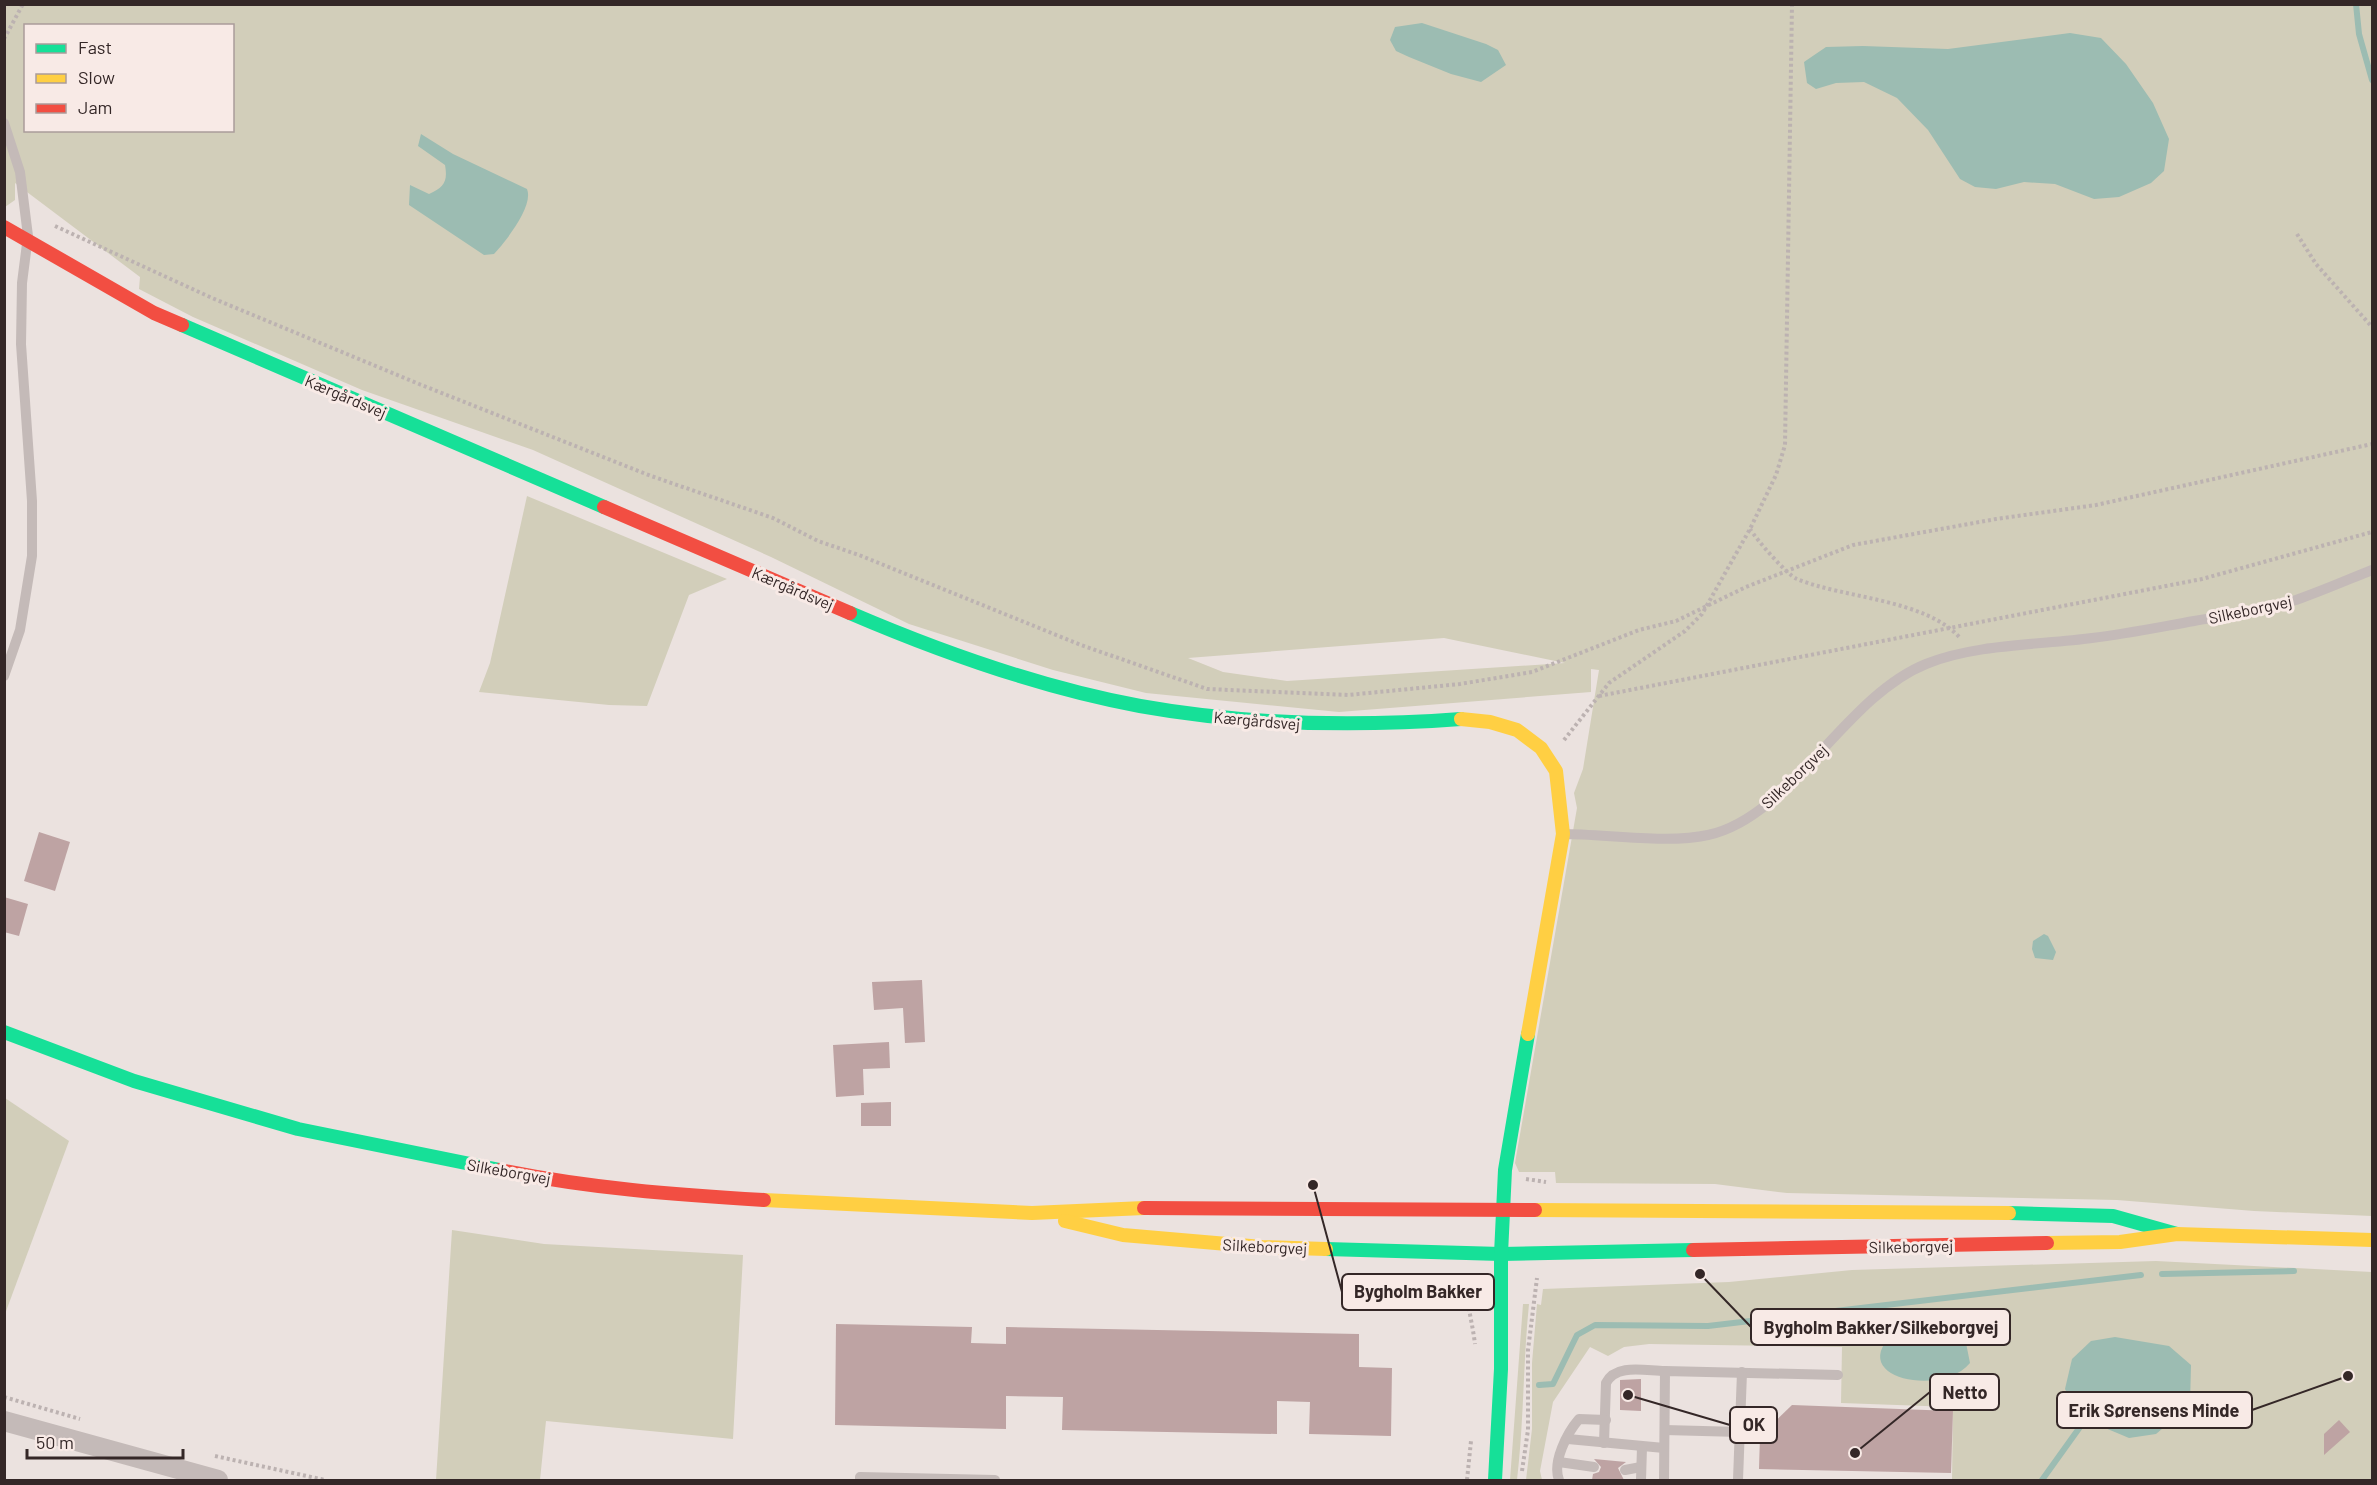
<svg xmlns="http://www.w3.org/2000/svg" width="2377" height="1485" font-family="Barlow,sans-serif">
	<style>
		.green { fill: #d2ceba; fill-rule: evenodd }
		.water { fill: #9cbcb2 }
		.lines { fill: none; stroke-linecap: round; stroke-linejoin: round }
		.stream { stroke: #9cbcb2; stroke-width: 6 }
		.building { fill: #bea3a3 }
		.path { stroke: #bcb2b1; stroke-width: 4; stroke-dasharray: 3 3; stroke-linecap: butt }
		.lane { stroke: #c4bab8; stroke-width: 10 }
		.street { stroke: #c4bab8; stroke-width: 20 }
		.fast { stroke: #16e098; stroke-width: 14 }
		.slow { stroke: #ffcf43; stroke-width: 14 }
		.jam { stroke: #f24e42; stroke-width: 14 }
		.labels { text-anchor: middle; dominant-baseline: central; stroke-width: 6; stroke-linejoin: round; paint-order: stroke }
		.street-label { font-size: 16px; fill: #342727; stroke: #f8eae6 }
		.leader { fill: none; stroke: #342727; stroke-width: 2 }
		.callout-dot { fill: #342727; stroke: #f8eae6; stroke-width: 2 }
		.callout { fill: #f8eae6; stroke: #342727; stroke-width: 2 }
		.callout-label { font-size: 18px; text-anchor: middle; font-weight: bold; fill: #342727 }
	</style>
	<rect width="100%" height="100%" fill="#ebe2df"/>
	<g class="green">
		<path d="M5 5H2372V1216L2254 1211 2117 1200 1787 1193 1715 1184 1556 1183 1555 1172H1519L1515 1163 1577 808 1574 793 1583 769 1599 670 1591 669V692L1339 712 1146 693 1053 670 909 624 771 557 533 450 362 390 193 317 139 289 140 277 15 183V200L5 207ZM26 26H232V130H26ZM1444 638 1565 663 1287 681 1223 672 1188 658Z"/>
		<path d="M527 496 727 579 689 595 647 706 609 705 479 692 490 663Z"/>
		<path d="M5 1098 69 1141 5 1314Z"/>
		<path d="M452 1230 544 1244 743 1255 733 1439 546 1421 540 1480H436Z"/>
		<path d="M2156 1261 2372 1272V1480H1952L1953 1407 1841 1403 1842 1347 1649 1344 1624 1347 1608 1356 1590 1347 1553 1402 1540 1471 1542 1480H1526L1532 1429V1363L1537 1304 1541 1305 1543 1289 1729 1282 1852 1270Z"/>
		<path d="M1523 1304H1529C1523 1363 1524 1422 1517 1480H1510Z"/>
	</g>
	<g class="water">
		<path d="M1422 23 1486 44 1498 50 1506 65 1481 82 1451 74 1409 57 1396 51 1390 40 1395 27Z"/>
		<path d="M2070 33 2101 38 2126 64 2153 103 2169 139 2164 171 2151 183 2119 197 2094 199 2055 184 2024 182 1996 189 1975 187 1960 179 1928 130 1897 98 1864 82 1836 83 1816 89 1807 83 1804 62 1826 47 1863 46 1948 49Z"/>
		<path d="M421 134 453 154 527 189C534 206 506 241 494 254L484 255 409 205 410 185 429 194C444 187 448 182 445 165L418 146Z"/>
		<path d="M2044 934 2048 936 2056 952 2053 960 2035 958 2032 949 2033 941Z"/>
		<path d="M1927 1327 1954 1334 1966 1343 1970 1363C1944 1395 1859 1381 1885 1343 1888 1338 1894 1332 1899 1331 1907 1328 1918 1328 1927 1327Z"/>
		<path d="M2115 1337 2169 1346 2191 1365 2190 1405 2156 1434 2129 1438 2079 1417 2065 1389 2072 1359 2091 1341Z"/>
	</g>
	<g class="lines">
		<g class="stream">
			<path d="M2356 4 2359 34 2372 80"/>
			<path d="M2162 1274 2294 1271"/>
			<path d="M1539 1385 1553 1384 1577 1335 1595 1325 1708 1326 2141 1275"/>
			<path d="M2042 1480 2085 1420"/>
		</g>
	</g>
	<g class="building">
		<path d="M39 832 70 842 55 891 24 881Z"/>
		<path d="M4 897 28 904 19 936 4 932Z"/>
		<path d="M922 980 925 1042 905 1043 903 1008 874 1010 872 982Z"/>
		<path d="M889 1042 890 1068 863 1069 864 1095 836 1097 833 1045Z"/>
		<path d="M891 1102V1126H861V1103Z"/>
		<path d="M836 1324 972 1327 971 1343 1006 1344V1327L1359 1334V1367L1392 1368 1391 1436 1309 1434 1310 1402 1277 1401V1434L1062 1430 1063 1397 1006 1396V1429L835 1425Z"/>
		<path d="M1641 1379V1411L1620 1410V1380Z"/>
		<path d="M1792 1405 1953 1411 1951 1473 1759 1469 1760 1436Z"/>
		<path d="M2339 1420 2350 1432 2324 1455V1434Z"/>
		<path d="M1594 1459 1626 1462 1618 1468 1624 1480H1592L1593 1474 1599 1472 1601 1467Z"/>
	</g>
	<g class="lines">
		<g class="path">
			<path d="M4 39 23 4"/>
			<path d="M55 226 212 298 419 384 651 476 773 518 818 541 859 555 1081 645 1207 689 1348 695 1460 684 1532 672 1639 630 1676 621 1746 587 1853 545 1996 519 2096 505 2372 444"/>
			<path d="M2297 234 2316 264 2372 327"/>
			<path d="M1750 529C1756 539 1787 575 1797 579 1842 598 1926 599 1960 638"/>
			<path d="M1599 696 2202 579 2372 532"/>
			<path d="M1564 740 1609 683 1685 631 1702 614 1750 529 1776 475 1785 445 1792 4"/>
			<path d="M1526 1179 1546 1182"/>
			<path d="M1466 1278C1466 1302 1472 1320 1475 1344"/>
			<path d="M4 1397 80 1419"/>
			<path d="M215 1456 325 1480"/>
			<path d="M1522 1471 1528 1430V1350L1537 1278"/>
			<path d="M1467 1480 1471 1441"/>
		</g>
		<g class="lane">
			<path d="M4 123 20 172 28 236 22 283 21 344 32 501V556L20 630 4 676"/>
			<path d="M1563 834C1606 834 1667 844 1708 835 1791 817 1844 697 1926 664 1974 644 2040 645 2092 638 2126 634 2160 627 2194 621 2228 615 2263 610 2296 600 2322 591 2347 580 2372 570"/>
			<path d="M1665 1430 1740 1432"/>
			<path d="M1568 1439 1664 1448"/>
			<path d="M1604 1443 1606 1383C1616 1363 1646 1371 1665 1371"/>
			<path d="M1559 1462 1594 1467"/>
			<path d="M1625 1470 1641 1467"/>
			<path d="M860 1480V1477L995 1480"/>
			<path d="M1559 1480C1552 1462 1567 1433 1579 1419L1606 1420"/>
			<path d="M1641 1480 1642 1447"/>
			<path d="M1664 1480 1665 1371 1838 1375"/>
			<path d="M1738 1480 1742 1372"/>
		</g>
		<path class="street" d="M4 1421 218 1480"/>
		<g class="fast">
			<path d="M182 325 604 507"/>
			<path d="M850 613C941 652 1042 688 1140 706 1246 725 1353 727 1461 719"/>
			<path d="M4 1032 134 1081 298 1129 500 1170"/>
			<path d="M2009 1213 2113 1216 2177 1234"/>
			<path d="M1326 1249 1501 1254 1693 1250"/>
			<path d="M1495 1480 1501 1369V1254L1505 1170 1528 1034"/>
		</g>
		<g class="slow">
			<path d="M1461 719 1490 722 1517 730 1541 748 1556 771 1563 834 1528 1034"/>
			<path d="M764 1200 1032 1213 1144 1208"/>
			<path d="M1535 1210 2009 1213"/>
			<path d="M1065 1221 1123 1235 1262 1247 1326 1249"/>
			<path d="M2047 1243 2120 1242 2177 1234 2372 1240"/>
		</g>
		<g class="jam">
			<path d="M4 227 154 313 182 325"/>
			<path d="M604 507 850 613"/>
			<path d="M500 1170C587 1188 677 1195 764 1200"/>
			<path d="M1144 1208 1535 1210"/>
			<path d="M1693 1250 2047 1243"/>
		</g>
	</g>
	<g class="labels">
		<g class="street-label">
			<text transform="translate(346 396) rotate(23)">Kærgårdsvej</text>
			<text transform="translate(793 588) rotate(23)">Kærgårdsvej</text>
			<text transform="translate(2250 609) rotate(-12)">Silkeborgvej</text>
			<text transform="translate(1257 720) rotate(5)">Kærgårdsvej</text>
			<text transform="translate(1794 776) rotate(-44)">Silkeborgvej</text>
			<text transform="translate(509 1171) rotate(10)">Silkeborgvej</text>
			<text transform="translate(1265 1246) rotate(3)">Silkeborgvej</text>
			<text transform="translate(1911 1246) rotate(-1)">Silkeborgvej</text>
		</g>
	</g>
	<path class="leader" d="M1313 1185L1342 1292M1700 1274L1751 1327M1855 1453L1930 1392M2348 1376L2252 1410M1628 1395L1730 1425"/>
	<g class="callout-dot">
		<circle cx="1313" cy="1185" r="6"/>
		<circle cx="1700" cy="1274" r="6"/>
		<circle cx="1855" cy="1453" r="6"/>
		<circle cx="2348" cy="1376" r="6"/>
		<circle cx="1628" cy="1395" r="6"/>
	</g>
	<g class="callout">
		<rect x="1342" y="1274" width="152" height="36" rx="6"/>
		<rect x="1751" y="1309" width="259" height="36" rx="6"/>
		<rect x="1930" y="1374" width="69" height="36" rx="6"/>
		<rect x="2057" y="1392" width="195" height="36" rx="6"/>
		<rect x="1730" y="1407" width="47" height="36" rx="6"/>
	</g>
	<g class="callout-label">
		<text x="1418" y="1298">Bygholm Bakker</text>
		<text x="1881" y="1334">Bygholm Bakker/Silkeborgvej</text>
		<text x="1965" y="1399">Netto</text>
		<text x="2154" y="1417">Erik Sørensens Minde</text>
		<text x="1754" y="1431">OK</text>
	</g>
	<rect width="2377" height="1485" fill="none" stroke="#342727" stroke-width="12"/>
	<rect x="24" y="24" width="210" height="108" fill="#f8eae6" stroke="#aa9c9a" stroke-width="1.5"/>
	<rect x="36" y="44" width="30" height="9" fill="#16e098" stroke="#aa9c9a" stroke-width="1.5"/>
	<text x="78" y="54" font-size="18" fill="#342727">Fast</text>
	<rect x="36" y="74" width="30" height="9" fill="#ffcf43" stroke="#aa9c9a" stroke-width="1.5"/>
	<text x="78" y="84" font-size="18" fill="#342727">Slow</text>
	<rect x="36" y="104" width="30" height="9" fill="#f24e42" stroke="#aa9c9a" stroke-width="1.5"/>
	<text x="78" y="114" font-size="18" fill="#342727">Jam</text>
	<path d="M27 1449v9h156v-9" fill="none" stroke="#342727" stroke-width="3"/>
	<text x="36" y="1449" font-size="18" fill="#342727" stroke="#f8eae6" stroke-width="4.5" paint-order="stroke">50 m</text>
</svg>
